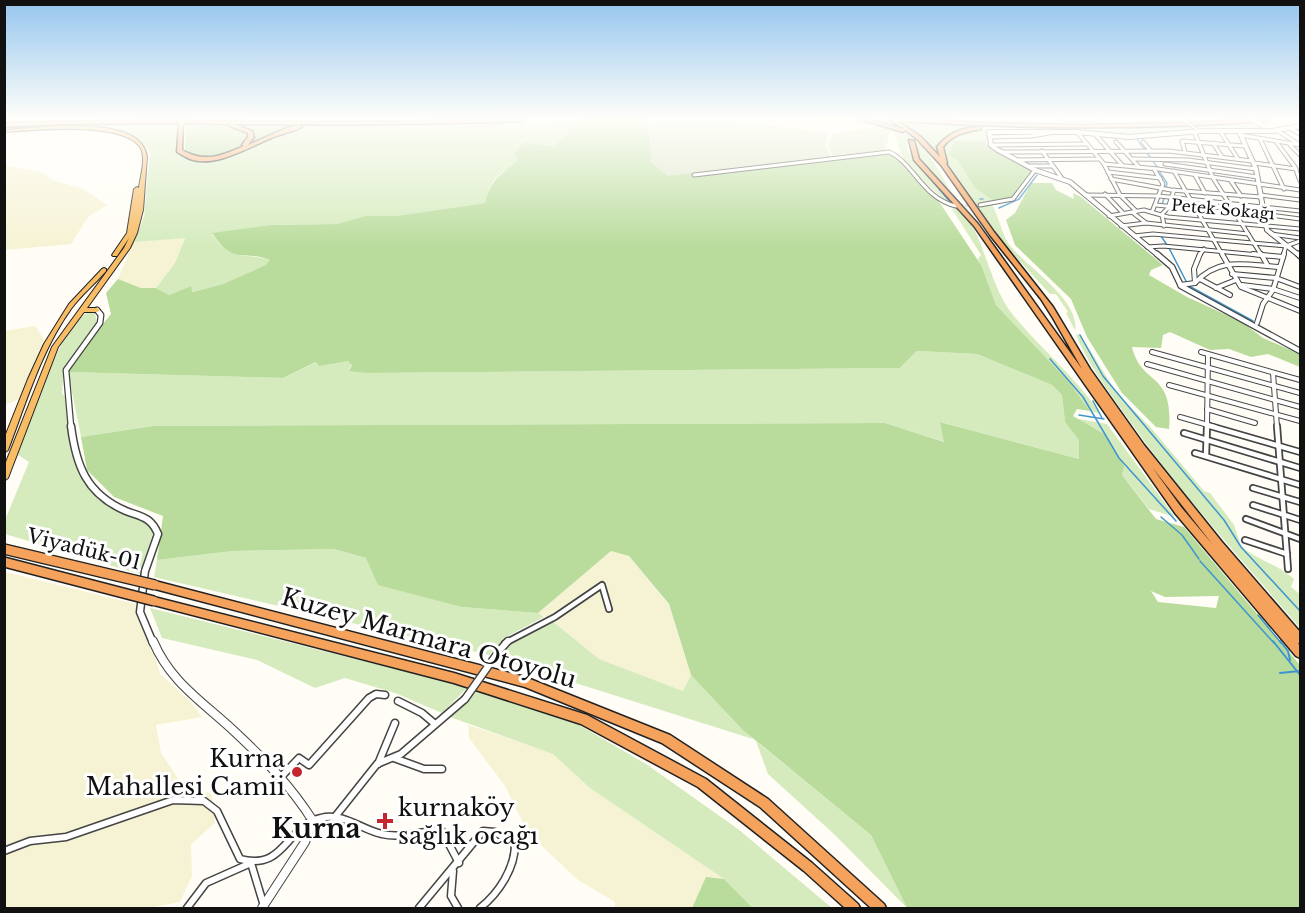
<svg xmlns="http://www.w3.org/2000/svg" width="1305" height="913" font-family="'Libre Baskerville',serif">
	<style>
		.farmland { fill: #f6f3d4 }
		.green { fill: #d5ebbd }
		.forest { fill: #b9dc9c; fill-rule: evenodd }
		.cemetery { fill: #d9e3c4 }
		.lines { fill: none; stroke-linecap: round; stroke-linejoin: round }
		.stream-far1 { stroke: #3f96cf; stroke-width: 1.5 }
		.stream { stroke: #3f96cf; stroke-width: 2 }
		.minor-tunnel { stroke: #dbdad3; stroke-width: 3; stroke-dasharray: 3 1.5; stroke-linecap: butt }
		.motorway-tunnel { stroke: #dbdad3; stroke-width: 6; stroke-dasharray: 6 3; stroke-linecap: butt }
		.minor-far3-casing { stroke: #444; stroke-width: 5 }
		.minor-far2-casing { stroke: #444; stroke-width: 6 }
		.minor-far1-casing { stroke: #444; stroke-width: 8 }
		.minor-casing { stroke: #444; stroke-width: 9 }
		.tertiary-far3-casing { stroke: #444; stroke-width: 6 }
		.tertiary-far2-casing { stroke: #444; stroke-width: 7 }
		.tertiary-far1-casing { stroke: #444; stroke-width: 9 }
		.tertiary-casing { stroke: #444; stroke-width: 10 }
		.trunk-casing { stroke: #222; stroke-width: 2 }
		.motorway-casing { stroke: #222; stroke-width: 3 }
		.minor-far3 { stroke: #fff; stroke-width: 3 }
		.minor-far2 { stroke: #fff; stroke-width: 4 }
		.minor-far1 { stroke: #fff; stroke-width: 4.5 }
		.minor { stroke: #fff; stroke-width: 6 }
		.tertiary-far3 { stroke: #fff; stroke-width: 4 }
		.tertiary-far2 { stroke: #fff; stroke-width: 4.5 }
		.tertiary-far1 { stroke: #fff; stroke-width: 6 }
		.tertiary { stroke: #fff; stroke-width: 8 }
		.trunk { fill: #f7bc64; fill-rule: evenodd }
		.motorway { fill: #f5a25d; fill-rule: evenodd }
		.pedestrian-bridge-casing { stroke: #444; stroke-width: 4.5; stroke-linecap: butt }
		.minor-bridge-casing { stroke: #444; stroke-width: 9; stroke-linecap: butt }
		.tertiary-bridge-casing { stroke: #444; stroke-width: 6; stroke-linecap: butt }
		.motorway-bridge-far1-casing { stroke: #222; stroke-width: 8; stroke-linecap: butt }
		.motorway-bridge-casing { stroke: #222; stroke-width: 12; stroke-linecap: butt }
		.pedestrian-bridge { stroke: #fff; stroke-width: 2 }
		.minor-bridge { stroke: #fff; stroke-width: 6 }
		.tertiary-bridge { stroke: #fff; stroke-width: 4 }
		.motorway-bridge-far1 { stroke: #f5a25d; stroke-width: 6 }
		.motorway-bridge { stroke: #f5a25d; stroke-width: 9 }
		.poi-dot { fill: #c4262e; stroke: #fff; stroke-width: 2 }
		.labels { text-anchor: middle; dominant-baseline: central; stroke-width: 6; stroke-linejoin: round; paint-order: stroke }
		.far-street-label { font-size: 16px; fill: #111; stroke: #fff }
		.street-label { font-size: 20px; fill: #111; stroke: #fff }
		.near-street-label { font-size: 24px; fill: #111; stroke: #fff }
		.near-poi-label { font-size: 24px; fill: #111; stroke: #fff; text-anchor: end }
		.near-quarter-label { font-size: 27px; font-weight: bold; fill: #111; stroke: #fff }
	</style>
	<rect width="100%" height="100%" fill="#fffdf5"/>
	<g class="farmland">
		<path d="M5 165 44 173 52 180 83 189 107 205 88 217 71 244 5 250Z"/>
		<path d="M185 237 175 263 156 288H141L118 279 134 242Z"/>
		<path d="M35 326 44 340 19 399 7 404 4 402 5 331Z"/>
		<path d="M611 551 629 556 669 605 691 675 683 691 599 659 551 620 538 613Z"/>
		<path d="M5 572 140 605 160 674 189 700 202 717 156 725 161 753 182 784 212 794 215 823 191 844 192 876 180 902 149 908H5Z"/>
		<path d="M468 725 553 753 590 788 724 879 706 878 692 908H615V902L578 880 528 833 505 786 469 738Z"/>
	</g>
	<g class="green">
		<path d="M564 119H588C572 122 568 140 553 148 527 162 489 166 485 203L396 216H365L337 224 270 225 212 234C231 262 242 252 270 260L267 265 223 284 191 292V286L169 295 156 288 175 263 185 238 134 242 144 217 150 152C130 115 41 128 5 129L26 126 178 122C177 134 172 153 187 158 227 171 258 135 295 129 333 122 375 127 414 127 464 126 514 122 564 119Z"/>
		<path d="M805 119C842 119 887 115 917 142 931 154 941 175 951 191L919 159 914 142 908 141 907 148 912 159C928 179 952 194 966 215 987 247 990 286 1013 315 1041 349 1076 378 1101 414L1090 411 1069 382 996 305 978 259 981 255 952 209 956 205 947 204C936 190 921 181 910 167 900 155 898 143 892 129L886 126Z"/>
		<path d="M901 121 982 126C958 129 945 132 937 154L919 134Z"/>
		<path d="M1256 122 1262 129 1128 136 989 129 986 141H955L948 155 957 160 975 188 994 201 980 204H992C999 217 1002 236 1011 247 1029 268 1080 301 1075 330L1066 313 1068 312 1056 294H1050L995 234 948 166 943 150 951 138 979 129 1119 130Z"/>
		<path d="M89 312 95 313 97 325 64 368 62 393 65 397C71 433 72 479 105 502 120 512 141 511 156 523L140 574 5 534V520L29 462 18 455C31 421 58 326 89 312Z"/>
		<path d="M1080 334 1116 392 1152 429 1204 491 1210 493 1234 525 1241 546C1257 560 1279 565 1294 579L1291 587 1300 594V628C1242 560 1180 493 1129 420 1109 392 1089 366 1076 335Z"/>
		<path d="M917 351 977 354 1052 385 1062 395 1065 422 1080 440 1079 459 941 422 945 442 885 423 153 426 81 437 68 372 283 378 317 362 319 365 348 361 352 364 349 370 366 373 900 368Z"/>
		<path d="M1079 419 1107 424 1175 517 1149 509 1122 475 1104 434 1078 421Z"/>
		<path d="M334 549 366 558 462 607 538 613 544 617 508 636 489 655 154 577 157 560 233 551Z"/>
		<path d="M150 608 468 687 442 713 395 693 345 678 315 688 257 660 162 638Z"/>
		<path d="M551 620 599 659 683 691 691 675 753 739 499 659 510 642Z"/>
		<path d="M478 690 574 722 646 764 738 829 832 908H753L724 879 590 788 553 754 450 717Z"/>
		<path d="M756 741 871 835 907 908 835 835 768 774Z"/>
	</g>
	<g class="forest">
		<path d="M585 119H648L652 157 754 167 885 150 900 159 936 197 981 265 996 305 1069 382 1090 411 1077 409 1073 416 1104 434 1124 466 1122 475 1156 519 1184 527 1300 665V908H907L871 835 743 730 691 675 669 604 629 556 611 551 538 613 462 607 378 585 366 558 334 549 233 551 157 560 163 516 114 497 87 470 81 437 153 426 885 423 944 442 940 422 1079 459V440L1065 422 1062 395 1052 385 977 354 917 351 900 368 366 373 349 371 352 365 348 361 319 366 316 362 283 378 68 372 72 362 111 314 106 293 118 279 141 288H156L169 295 191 286 192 292 223 284 266 265 270 260C241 249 234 266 212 233L270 225 337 224 365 216H396L485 203C488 182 502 173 518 161L515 153 524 142 554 147 577 123ZM1151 591 1165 597 1219 596 1216 608 1158 602Z"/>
		<path d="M186 123 234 126 250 135C240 154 202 165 185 149Z"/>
		<path d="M226 123 311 125 276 132 244 148 251 131Z"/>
		<path d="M955 141H986V144L1029 168 1031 172 1012 198 994 201 975 188 957 160 948 155Z"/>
		<path d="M1031 183H1052L1056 190 1074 199 1073 193 1081 197 1163 265 1151 270 1149 275 1187 297 1242 322 1263 338 1300 354V367L1268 354 1251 357 1229 349 1210 350 1170 332 1163 335 1161 348 1132 347C1141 386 1174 371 1169 429L1156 427 1122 393 1087 337 1071 299 1015 245 1006 220 1015 213Z"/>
		<path d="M706 877 724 879 753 908H692Z"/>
	</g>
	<g class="cemetery">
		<path d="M725 120 828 133 826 145 831 158 667 176 649 160 652 157 649 121Z"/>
		<path d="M879 126 891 129 885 150 832 156 828 146 832 134Z"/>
	</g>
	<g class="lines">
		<g class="stream-far1">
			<path d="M1137 139 1144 149"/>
			<path d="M1146 152 1151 158"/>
			<path d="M1152 160 1158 168"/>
			<path d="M1159 171 1167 183 1166 188"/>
			<path d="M939 189 949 201"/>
			<path d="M980 199H983"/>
			<path d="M1162 205 1164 198"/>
			<path d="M999 208 1019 199 1037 175"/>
			<path d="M1161 236 1167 245"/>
			<path d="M1169 248 1187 283"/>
			<path d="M1189 286 1253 321"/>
			<path d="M1080 335 1103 376 1224 520 1241 547 1300 611"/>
			<path d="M1050 359 1083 397 1119 458 1176 521"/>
			<path d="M1093 401 1102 418"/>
			<path d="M1079 415 1104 419"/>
			<path d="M1161 517 1182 535 1199 559"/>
			<path d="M1200 561 1274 643"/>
			<path d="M1258 615 1281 643"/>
		</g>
		<g class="stream">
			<path d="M1273 641 1300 675"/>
			<path d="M1280 641 1288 651 1290 660"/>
			<path d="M1280 673 1300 671"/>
		</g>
		<path class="minor-tunnel" d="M956 206 980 205"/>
		<g class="motorway-tunnel">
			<path d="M973 119H982"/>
			<path d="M928 125 950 119"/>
			<path d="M911 141 917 131 926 126"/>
		</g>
		<defs>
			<g id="minor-far3">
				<path d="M1290 128 1300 134"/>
				<path d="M1194 131 1213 178 1262 256"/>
				<path d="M1220 131 1238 159"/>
				<path d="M1278 131 1300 145"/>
				<path d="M1077 132 1104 164 1120 195 1136 211"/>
				<path d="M1094 133 1122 165"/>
				<path d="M1240 135 1300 145"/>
				<path d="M991 137 1032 136 1054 132"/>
				<path d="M1260 139 1284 189"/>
				<path d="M1116 142 1139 167"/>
				<path d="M1143 142 1150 150"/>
				<path d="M1213 143 1222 157"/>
				<path d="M1277 143 1295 167 1300 181"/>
				<path d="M991 145 1085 144"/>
				<path d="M1290 145 1300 155"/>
				<path d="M1042 151 1061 177"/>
				<path d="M1002 152 1169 151 1252 161"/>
				<path d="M1185 152 1182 141 1244 146"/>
				<path d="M1133 159 1188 160 1256 169"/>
				<path d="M1016 160 1099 159"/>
				<path d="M1254 163 1296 169"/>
				<path d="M1104 164 1158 169 1300 190"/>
				<path d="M1165 164 1258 177"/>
				<path d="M1029 166H1053"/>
				<path d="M1174 171 1223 256"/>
				<path d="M1108 172 1160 178"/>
				<path d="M694 175 889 152C912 161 923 199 956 206"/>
				<path d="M1195 175 1205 193"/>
				<path d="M1111 179 1171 190 1261 197"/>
				<path d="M1231 181 1241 196"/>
				<path d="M1105 194 1123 213"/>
				<path d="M1085 195 1159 196 1300 211"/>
				<path d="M1261 195 1300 200"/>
				<path d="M980 205 1013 199 1035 170"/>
				<path d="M1156 205 1263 216"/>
				<path d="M1132 212 1146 223"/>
				<path d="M1152 212 1163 184 1154 169"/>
				<path d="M1263 214 1300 219"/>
				<path d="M1109 216 1144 210 1168 217 1300 229"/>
				<path d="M1121 226 1146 223 1248 234"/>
				<path d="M1164 226 1162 214 1168 208 1174 190"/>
				<path d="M1271 234 1300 238"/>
				<path d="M1134 236 1153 234 1286 246 1300 241"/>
				<path d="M1147 247 1163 246 1269 256"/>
				<path d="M1199 256 1204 249"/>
				<path d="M1283 256 1286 246"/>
			</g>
			<g id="minor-far2">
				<path d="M1222 254 1241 287 1300 311"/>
				<path d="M1253 254 1283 257"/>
				<path d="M1261 254 1268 266"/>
				<path d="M1232 274 1276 278 1300 287"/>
				<path d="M1200 279 1230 295"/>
				<path d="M1195 283 1194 269 1200 254"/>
				<path d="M1180 285 1195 283C1219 256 1246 265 1279 267"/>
				<path d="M1242 285 1273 289 1300 298"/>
				<path d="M1216 288 1236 280"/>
				<path d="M1257 323 1263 304 1273 290 1284 254"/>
				<path d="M1152 352 1300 393"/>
				<path d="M1201 352 1300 380"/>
				<path d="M1147 364 1300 407"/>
				<path d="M1273 373 1277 427"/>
				<path d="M1169 385 1300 421"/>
				<path d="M1207 409 1255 423"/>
				<path d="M1180 417 1215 427"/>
				<path d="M1207 427 1208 355"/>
			</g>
			<g id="minor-far1">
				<path d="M1210 426 1300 452"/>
				<path d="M1277 426 1288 569"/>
				<path d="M1184 433 1300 468"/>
				<path d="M1195 453 1300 485"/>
				<path d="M1206 456 1207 426"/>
				<path d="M1253 488 1300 502"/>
				<path d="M1253 505 1300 520"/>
				<path d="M1246 519 1300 539"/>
				<path d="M1245 540 1287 554"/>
				<path d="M505 643 555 617 602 585 609 609"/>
			</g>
			<g id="minor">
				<path d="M499 651 508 641"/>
				<path d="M398 701 422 713 435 724"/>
				<path d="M394 758 424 769H442"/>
				<path d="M378 764 395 723"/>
				<path d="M281 777 299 758 309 765 369 698 376 694 385 695"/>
				<path d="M334 818 377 764 401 754 465 699"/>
				<path d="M4 851 30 841 66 837 173 800 204 801 217 811 240 859C286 871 285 826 321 818 343 812 362 830 382 834 402 839 422 830 442 831L459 863"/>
				<path d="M453 871 451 896 458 908"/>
				<path d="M187 908 206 883 251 863 264 906"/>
				<path d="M419 908 483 831 495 832 515 844C515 868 499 893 480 908"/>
			</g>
			<g id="tertiary-far3">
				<path d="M1064 119H1094"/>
				<path d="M1239 131 1256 169 1267 230 1300 256"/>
				<path d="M1159 256 1070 182 1035 170 996 149 991 145 989 132H1077L1129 137 1202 131H1272L1300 126"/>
			</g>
			<g id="tertiary-far2">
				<path d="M1157 254 1172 267 1181 286 1300 351"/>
				<path d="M1298 254 1300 256"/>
				<path d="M71 427 66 370 100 323 101 315 97 310"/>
			</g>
			<path id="tertiary-far1" d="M71 426C76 465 86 494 126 511 142 517 151 517 158 534L145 571 140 612 153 643"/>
			<path id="tertiary" d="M153 641C171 683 202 701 235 732 266 761 290 785 313 821L305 842 262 908"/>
			<g id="trunk">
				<path d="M57 126C82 126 143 123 147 157L143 210 137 233 130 248 87 308H97L100 310 97 312H84L58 347 8 478 4 481V467L52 347 124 248 129 238 117 256H113L112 255 127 233 134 189 137 187 139 188C140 177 147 158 140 147 122 121 33 130 4 132V130Z"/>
				<path d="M104 268 106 269V271C95 284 81 295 71 309 41 351 26 403 8 450L4 453V439L28 379 44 344 69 304 102 269Z"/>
			</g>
			<g id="motorway">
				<path d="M495 119H526L523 121C426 125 329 125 233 124L252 131 254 137 248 145 284 129 299 125 302 127C292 132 281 134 271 138 248 148 214 168 190 159 185 157 181 154 177 152L179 123 69 124 4 127V123C168 117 331 126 495 119ZM183 123 231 124 229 125 230 126 248 133V137L242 145 244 146C221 156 205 163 182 150Z"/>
				<path d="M860 119H868L904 129 888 119H913L988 123 1082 125 1175 123 1271 119 1269 121C1145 130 1022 129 898 121L921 137 940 157 937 147C948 133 963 127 981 127V129C965 132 953 134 943 147L947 163 946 164 994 232 1053 307 1090 369 1144 445 1222 542 1300 632V643H1298L1300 646V658L1296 656 1175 513 974 226 914 160 909 140 914 141 919 159 978 224 1082 369 1053 318 1041 299 990 235 941 165 917 139 905 130 903 132ZM1152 467 1213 545 1181 507Z"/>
				<path d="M155 581 525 677 670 735 768 799 884 904 886 908H871L760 807 662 743 525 687 155 589 152 588 150 585 152 582Z"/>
				<path d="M154 597 454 673 587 715 706 779 812 863 858 904 860 908H845L804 871 698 787 581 724 454 683 154 605 151 604 149 601 151 598Z"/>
			</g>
		</defs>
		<use href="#minor-far3" class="minor-far3-casing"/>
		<use href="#minor-far2" class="minor-far2-casing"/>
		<use href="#minor-far1" class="minor-far1-casing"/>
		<use href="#minor" class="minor-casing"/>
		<use href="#tertiary-far3" class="tertiary-far3-casing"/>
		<use href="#tertiary-far2" class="tertiary-far2-casing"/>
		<use href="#tertiary-far1" class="tertiary-far1-casing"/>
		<use href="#tertiary" class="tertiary-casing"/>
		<use href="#trunk" class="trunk-casing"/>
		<use href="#motorway" class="motorway-casing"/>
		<use href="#minor-far3" class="minor-far3"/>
		<use href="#minor-far2" class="minor-far2"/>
		<use href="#minor-far1" class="minor-far1"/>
		<use href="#minor" class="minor"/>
		<use href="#tertiary-far3" class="tertiary-far3"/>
		<use href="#tertiary-far2" class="tertiary-far2"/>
		<use href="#tertiary-far1" class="tertiary-far1"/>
		<use href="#tertiary" class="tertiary"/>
		<use href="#trunk" class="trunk"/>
		<use href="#motorway" class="motorway"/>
		<defs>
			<path id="pedestrian-bridge" d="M1183 119 1196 129"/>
			<path id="minor-bridge" d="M465 699 499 651"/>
			<path id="tertiary-bridge" d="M1253 119 1263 126"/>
			<path id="motorway-bridge-far1" d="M181 124 182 119"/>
			<g id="motorway-bridge">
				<path d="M4 549 155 585"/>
				<path d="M4 562 154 601"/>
			</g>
		</defs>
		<use href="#pedestrian-bridge" class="pedestrian-bridge-casing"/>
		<use href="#minor-bridge" class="minor-bridge-casing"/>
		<use href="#tertiary-bridge" class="tertiary-bridge-casing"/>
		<use href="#motorway-bridge-far1" class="motorway-bridge-far1-casing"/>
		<use href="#motorway-bridge" class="motorway-bridge-casing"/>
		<use href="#pedestrian-bridge" class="pedestrian-bridge"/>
		<use href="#minor-bridge" class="minor-bridge"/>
		<use href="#tertiary-bridge" class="tertiary-bridge"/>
		<use href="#motorway-bridge-far1" class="motorway-bridge-far1"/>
		<use href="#motorway-bridge" class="motorway-bridge"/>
	</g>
	<linearGradient id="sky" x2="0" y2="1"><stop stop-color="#95c6ee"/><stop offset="0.48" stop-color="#fffefa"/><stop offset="1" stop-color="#fffefa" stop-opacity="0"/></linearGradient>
	<rect width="1305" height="247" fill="url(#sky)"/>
	<g class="poi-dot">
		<circle cx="297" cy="772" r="6"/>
		<path d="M382 812h6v6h6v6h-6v6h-6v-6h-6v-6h6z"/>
	</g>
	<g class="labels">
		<g class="far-street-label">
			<text transform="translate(1223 209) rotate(5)">Petek Sokağı</text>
		</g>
		<g class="street-label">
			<text transform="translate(84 549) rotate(14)">Viyadük-01</text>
		</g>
		<g class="near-street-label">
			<text transform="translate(429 638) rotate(16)">Kuzey Marmara Otoyolu</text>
		</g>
		<g class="near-poi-label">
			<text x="285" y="758">Kurna<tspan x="285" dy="28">Mahallesi Camii</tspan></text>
			<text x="398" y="807" text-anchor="start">kurnaköy<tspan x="398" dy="28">sağlık ocağı</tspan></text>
		</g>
		<g class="near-quarter-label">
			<text x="316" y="828">Kurna</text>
		</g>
	</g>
	<rect width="1305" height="913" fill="none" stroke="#111111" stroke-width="12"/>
</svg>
